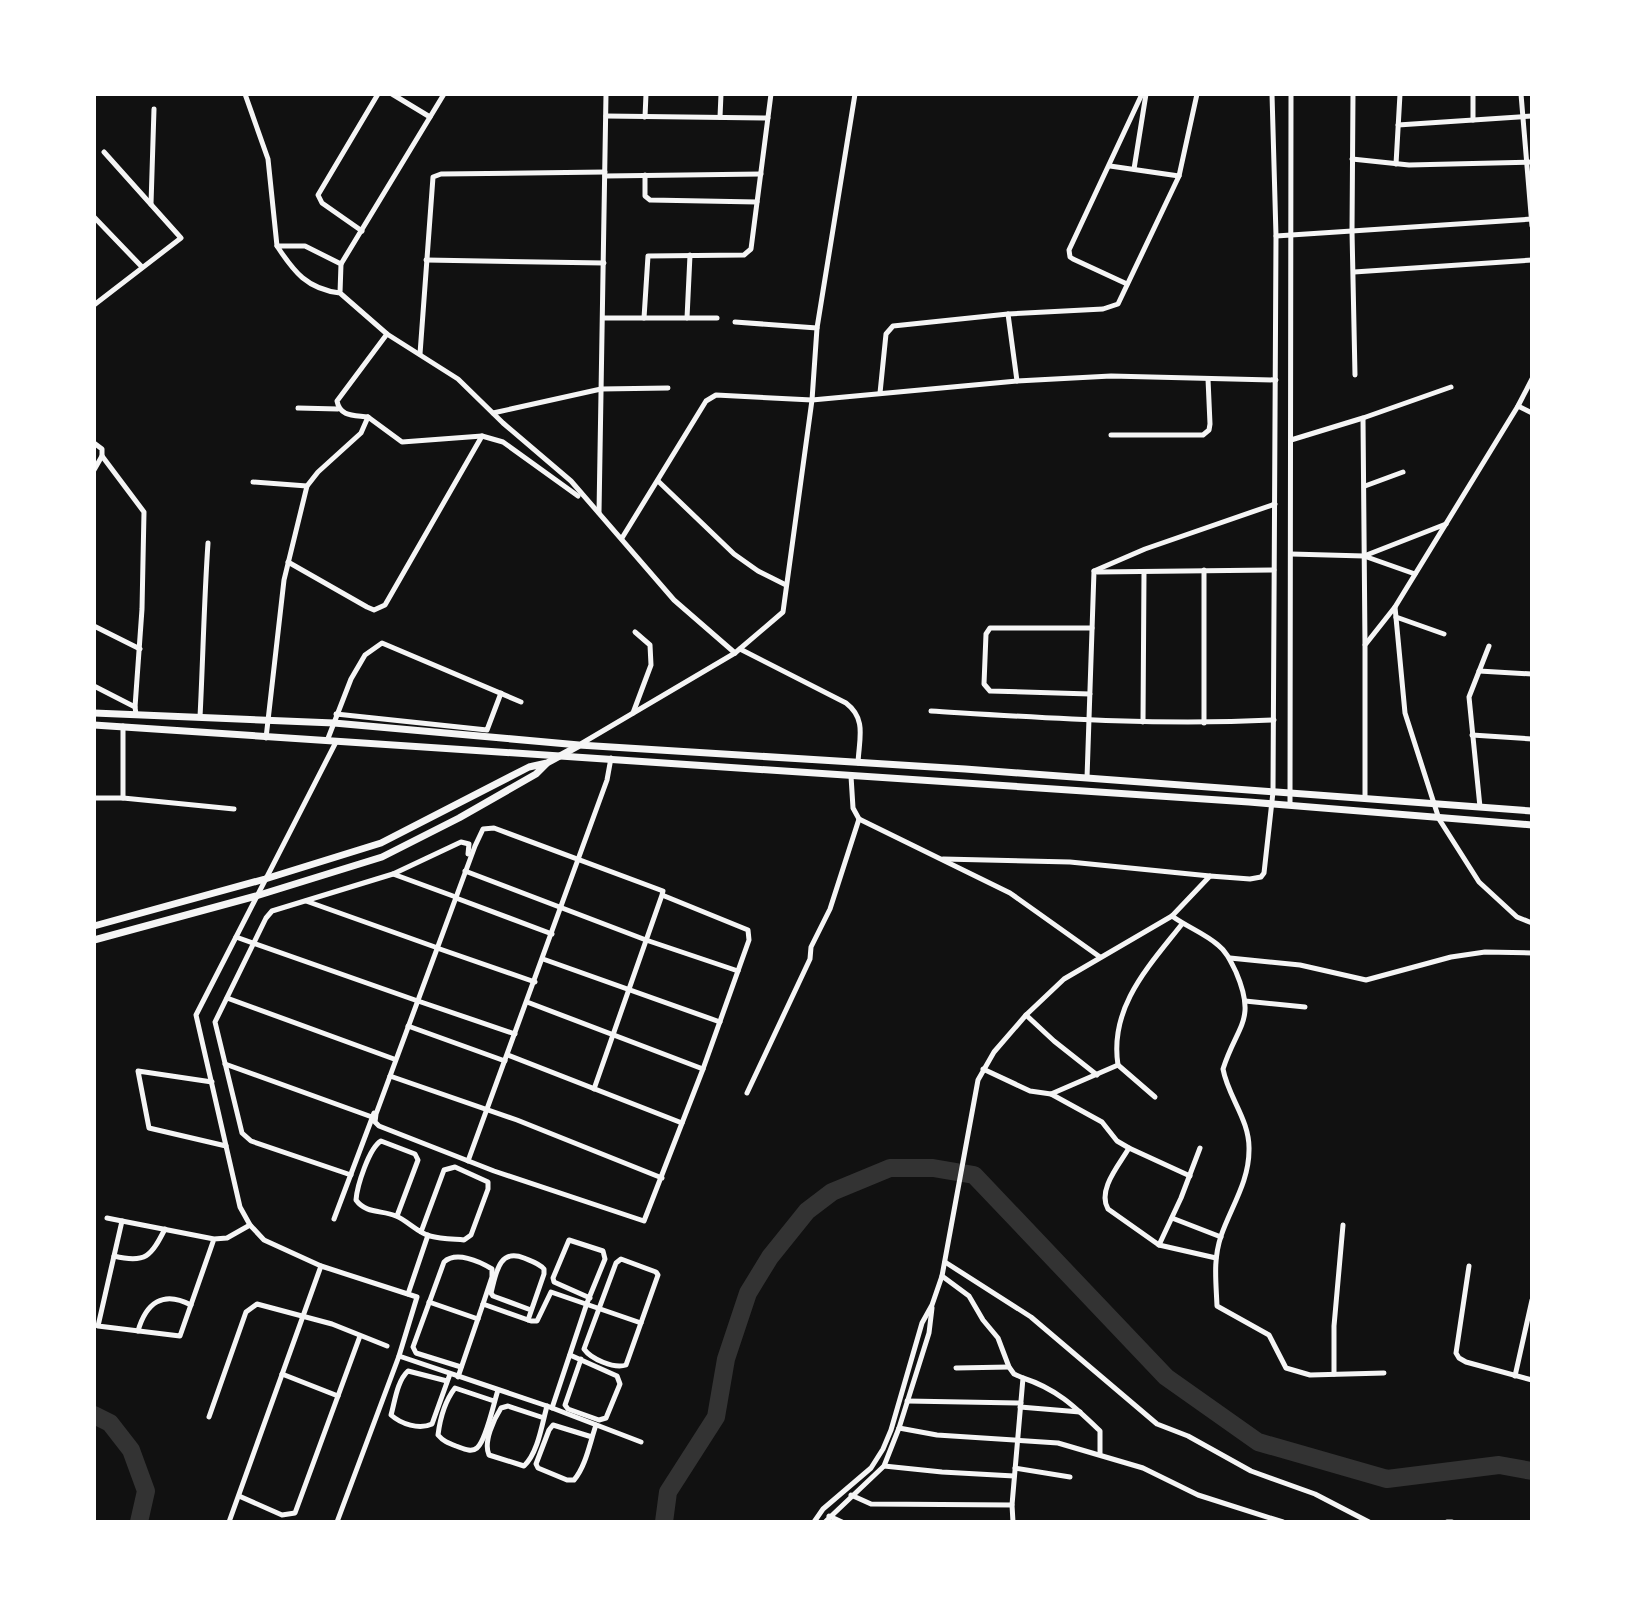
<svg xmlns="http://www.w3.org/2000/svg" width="1626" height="1616" font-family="'Work Sans',sans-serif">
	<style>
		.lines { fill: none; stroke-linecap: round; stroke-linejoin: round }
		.river { stroke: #333; stroke-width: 18 }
		.minor { stroke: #f5f5f5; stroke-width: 5 }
		.tertiary { stroke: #f5f5f5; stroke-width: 7 }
	</style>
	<rect width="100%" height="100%" fill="#111"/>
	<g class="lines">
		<g class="river">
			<path d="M94 1415 110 1423 131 1450 146 1491 139 1522"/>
			<path d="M664 1522 668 1492 716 1417 726 1359 748 1293 770 1257 807 1211 832 1192 890 1168H933L974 1175 1166 1377 1258 1442 1387 1479 1499 1465 1532 1471"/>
		</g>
		<g class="minor">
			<path d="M245 94 268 159 277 246"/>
			<path d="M392 94 430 117"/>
			<path d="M1353 94 1352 231 1355 375"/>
			<path d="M1473 94V120"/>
			<path d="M1521 94 1532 226"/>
			<path d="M606 116 768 118"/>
			<path d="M645 117 646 94"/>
			<path d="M720 117 721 94"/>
			<path d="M1398 125 1532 116"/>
			<path d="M1352 159 1409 165 1532 162"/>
			<path d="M1396 164 1400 94"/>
			<path d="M1110 166 1179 176 1197 94"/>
			<path d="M1134 169 1146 94"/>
			<path d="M645 175V196L650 200 757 202"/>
			<path d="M605 176 761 174"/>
			<path d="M151 204 154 109"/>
			<path d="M94 217 142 267"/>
			<path d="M362 231 322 203 318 195 378 94"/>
			<path d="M1276 236 1532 219"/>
			<path d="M426 260 604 263"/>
			<path d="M341 264 444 94"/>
			<path d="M1354 272 1532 260"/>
			<path d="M1127 284 1073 259 1070 257 1069 250 1142 94"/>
			<path d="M340 293C307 289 294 272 277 246H305L341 264 340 293 387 334 458 379 503 423 571 481 674 600 735 653"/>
			<path d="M94 305 181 238 104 152"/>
			<path d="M1008 314 1017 381"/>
			<path d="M603 318H717"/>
			<path d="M644 318 648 256 744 255 751 249 771 94"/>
			<path d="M687 318 690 255"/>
			<path d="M735 322 817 328"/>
			<path d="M420 354 433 177 441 174 605 172"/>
			<path d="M880 393 886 334 893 326 1008 314 1103 309 1118 304 1179 176"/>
			<path d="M1518 406 1532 413"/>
			<path d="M298 408 338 409"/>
			<path d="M493 413 601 389 668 388"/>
			<path d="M368 417 402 442 482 436 503 442 578 496"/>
			<path d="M1363 418 1365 645"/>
			<path d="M1111 435H1203L1209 430 1210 424 1208 379"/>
			<path d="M1291 440 1363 418 1451 387"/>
			<path d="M94 443 102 449V456L144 512 142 609 135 707"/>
			<path d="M94 470 102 456"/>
			<path d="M658 481 734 554 758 571 786 585"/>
			<path d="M253 482 307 486"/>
			<path d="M1365 486 1403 472"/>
			<path d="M599 513 606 94"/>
			<path d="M622 538 706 401 716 395 812 400 1017 381 1111 376 1276 380"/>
			<path d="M1291 554 1364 556 1446 524"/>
			<path d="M1364 556 1415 574"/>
			<path d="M288 562 367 607 374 610 385 605 482 436"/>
			<path d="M1094 571 1145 549 1275 504"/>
			<path d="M1097 572 1274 570"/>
			<path d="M1395 607 1405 713 1439 819 1479 882 1517 917 1532 923"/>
			<path d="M1396 617 1444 634"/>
			<path d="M94 626 140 649"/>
			<path d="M740 649 846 703C867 719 859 739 858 763"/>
			<path d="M1479 671 1532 674"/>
			<path d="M94 686 135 707 136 714"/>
			<path d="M1090 694 990 691 984 684 986 634 990 628H1092"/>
			<path d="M931 711C1046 718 1157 726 1274 720"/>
			<path d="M633 713 651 665 650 645 635 632"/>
			<path d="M336 714 487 730 501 693"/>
			<path d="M200 717C203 659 204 601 208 543"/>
			<path d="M1143 722 1144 573"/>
			<path d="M1204 723V570"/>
			<path d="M123 726V798"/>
			<path d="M1472 735 1532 739"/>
			<path d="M266 738 284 580 307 486 318 472 361 433 368 417C354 415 340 417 337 401L387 334"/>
			<path d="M327 741 351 679 365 655 382 643 521 702"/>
			<path d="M336 742 196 1015 240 1207 250 1225 264 1240 321 1266 417 1297 399 1356 337 1522"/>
			<path d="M579 745 735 653 783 612 812 400 817 328 855 94"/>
			<path d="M851 776 853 808 859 819 1010 893 1100 957"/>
			<path d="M1087 778 1094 571"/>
			<path d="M94 798H123L234 809"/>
			<path d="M1365 799V645L1395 607 1518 406 1532 379"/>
			<path d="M1290 805 1291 94"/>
			<path d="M1480 807 1469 697 1489 646"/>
			<path d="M943 859 1070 862 1210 876"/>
			<path d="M465 871 646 940 738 971"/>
			<path d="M393 874 453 896"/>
			<path d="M456 898 552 934"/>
			<path d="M306 901 435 947"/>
			<path d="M1172 916C1187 927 1204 933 1218 945 1227 952 1231 962 1236 972 1257 1021 1237 1025 1223 1069 1228 1097 1250 1120 1249 1150 1249 1182 1231 1207 1221 1236 1213 1260 1216 1281 1217 1306L1269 1335 1286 1368 1310 1375 1384 1373"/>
			<path d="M236 937 415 1000"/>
			<path d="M437 948 535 982"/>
			<path d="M1230 958 1300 965 1366 980 1451 957 1485 952 1532 953"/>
			<path d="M543 959 720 1022"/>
			<path d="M227 998 394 1059"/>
			<path d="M418 1001 515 1034"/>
			<path d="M1245 1001 1305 1007"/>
			<path d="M527 1002 703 1069"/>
			<path d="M1026 1015 1054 1041 1097 1075"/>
			<path d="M408 1026 505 1061"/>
			<path d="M508 1055 682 1123"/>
			<path d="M225 1064 372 1117"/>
			<path d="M1118 1065 1155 1097"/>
			<path d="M983 1069 1030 1091 1051 1094 1118 1065C1109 1007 1149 966 1182 924"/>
			<path d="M390 1076 517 1120 662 1178"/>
			<path d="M212 1082 138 1071 149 1128 226 1146"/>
			<path d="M594 1089 662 895 663 891 494 828 483 829 475 846 376 1114 375 1122 379 1126 494 1171 644 1221 703 1069 749 940 748 930 662 895"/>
			<path d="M747 1093 810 959 811 947 830 909 859 819"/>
			<path d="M1051 1094 1102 1122 1117 1141 1129 1148C1119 1165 1097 1190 1108 1209L1159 1245 1216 1258"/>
			<path d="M1129 1148 1190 1176"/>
			<path d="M468 1161 607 780 611 758"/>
			<path d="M351 1175 251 1141 242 1133 215 1022 266 918 272 911 393 874 461 842 469 844 468 854"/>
			<path d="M397 1216 418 1160 415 1154 381 1141C369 1148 357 1186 356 1200 366 1214 382 1210 396 1216 408 1221 418 1233 430 1236 441 1239 453 1239 464 1240L471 1235 488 1189V1182L455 1167 444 1170 421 1232"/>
			<path d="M107 1218 122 1221"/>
			<path d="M1172 1218 1221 1237"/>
			<path d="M334 1219 374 1113"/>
			<path d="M214 1239 122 1221 98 1326 180 1336 214 1239 227 1238 250 1225"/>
			<path d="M1159 1245 1181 1198 1200 1148"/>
			<path d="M114 1256C146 1264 151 1256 165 1229"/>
			<path d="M621 1259 656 1272 658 1275 626 1365C614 1369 591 1359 584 1349L616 1263Z"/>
			<path d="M945 1262 1031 1317 1157 1424 1188 1436 1251 1471 1315 1494 1369 1522"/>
			<path d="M1469 1266 1456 1353 1459 1358 1466 1362 1532 1380"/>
			<path d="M942 1276 969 1296 983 1320 998 1338 1009 1367 1014 1374 1023 1378 1012 1505 1013 1522"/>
			<path d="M408 1294 428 1235"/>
			<path d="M429 1302 478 1319"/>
			<path d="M528 1320 544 1274V1269C539 1263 531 1261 524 1258 499 1248 496 1273 491 1293L493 1296 531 1310"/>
			<path d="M138 1331C146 1303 163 1290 191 1305"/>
			<path d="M570 1355 617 1376 620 1384 606 1418 599 1420 568 1409 565 1405 581 1359"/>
			<path d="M399 1356 547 1406 641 1442"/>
			<path d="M461 1367 416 1353 413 1347 444 1262C456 1251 479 1261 492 1269V1277L483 1304"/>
			<path d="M956 1368 1009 1367"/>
			<path d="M282 1374 338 1396"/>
			<path d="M1334 1374V1326L1343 1225"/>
			<path d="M1515 1376 1532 1300"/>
			<path d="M458 1377 483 1304 531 1321H537L551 1292 641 1323"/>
			<path d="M1023 1378C1057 1389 1075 1407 1100 1431V1453"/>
			<path d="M447 1381 408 1371C397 1381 395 1401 391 1415 401 1424 419 1430 432 1424L450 1374"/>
			<path d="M494 1401 455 1388C445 1401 440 1419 438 1435 443 1441 448 1443 456 1446 462 1448 471 1453 477 1448 486 1441 494 1402 498 1390"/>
			<path d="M907 1401 1021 1403"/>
			<path d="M1020 1407 1080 1412"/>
			<path d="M552 1408 587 1303 605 1259 603 1251 569 1240 553 1278 554 1282 590 1298"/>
			<path d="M209 1417 246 1312 257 1304 332 1324 387 1346"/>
			<path d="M544 1418 508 1406 501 1408C494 1419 483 1442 489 1455L524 1466C538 1453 542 1424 547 1406"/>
			<path d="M899 1428 937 1435 1058 1443 1143 1468 1198 1495 1283 1522"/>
			<path d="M592 1437 553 1425 549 1430 536 1464 538 1468 567 1480H574C586 1466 590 1442 596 1425"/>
			<path d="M884 1466 942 1472 1014 1476"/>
			<path d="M1015 1468 1070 1477"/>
			<path d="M851 1495 871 1504 1012 1505"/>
			<path d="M239 1496 282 1515 295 1513 360 1336"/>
			<path d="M829 1516 842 1522"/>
			<path d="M229 1522 321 1266"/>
			<path d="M814 1522 823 1509 871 1468 883 1449 891 1430 922 1323 932 1305 942 1276 978 1080 994 1052 1026 1015 1064 979 1172 916 1210 876 1250 879 1261 877 1264 873 1273 792 1276 236 1272 94"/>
			<path d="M825 1522 884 1466 899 1428 929 1333 932 1308"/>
			<path d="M1447 1522H1452"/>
		</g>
		<g class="tertiary">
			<path d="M94 713 334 723 579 745 965 769 1532 811"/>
			<path d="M94 725 1249 802 1532 825"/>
			<path d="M94 926 265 879 381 843 529 767 547 763 578 746"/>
			<path d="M94 940 256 896 382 857 459 818 536 774 546 764"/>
		</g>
	</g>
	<rect width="1626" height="1616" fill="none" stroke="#ffffff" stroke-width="192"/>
</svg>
